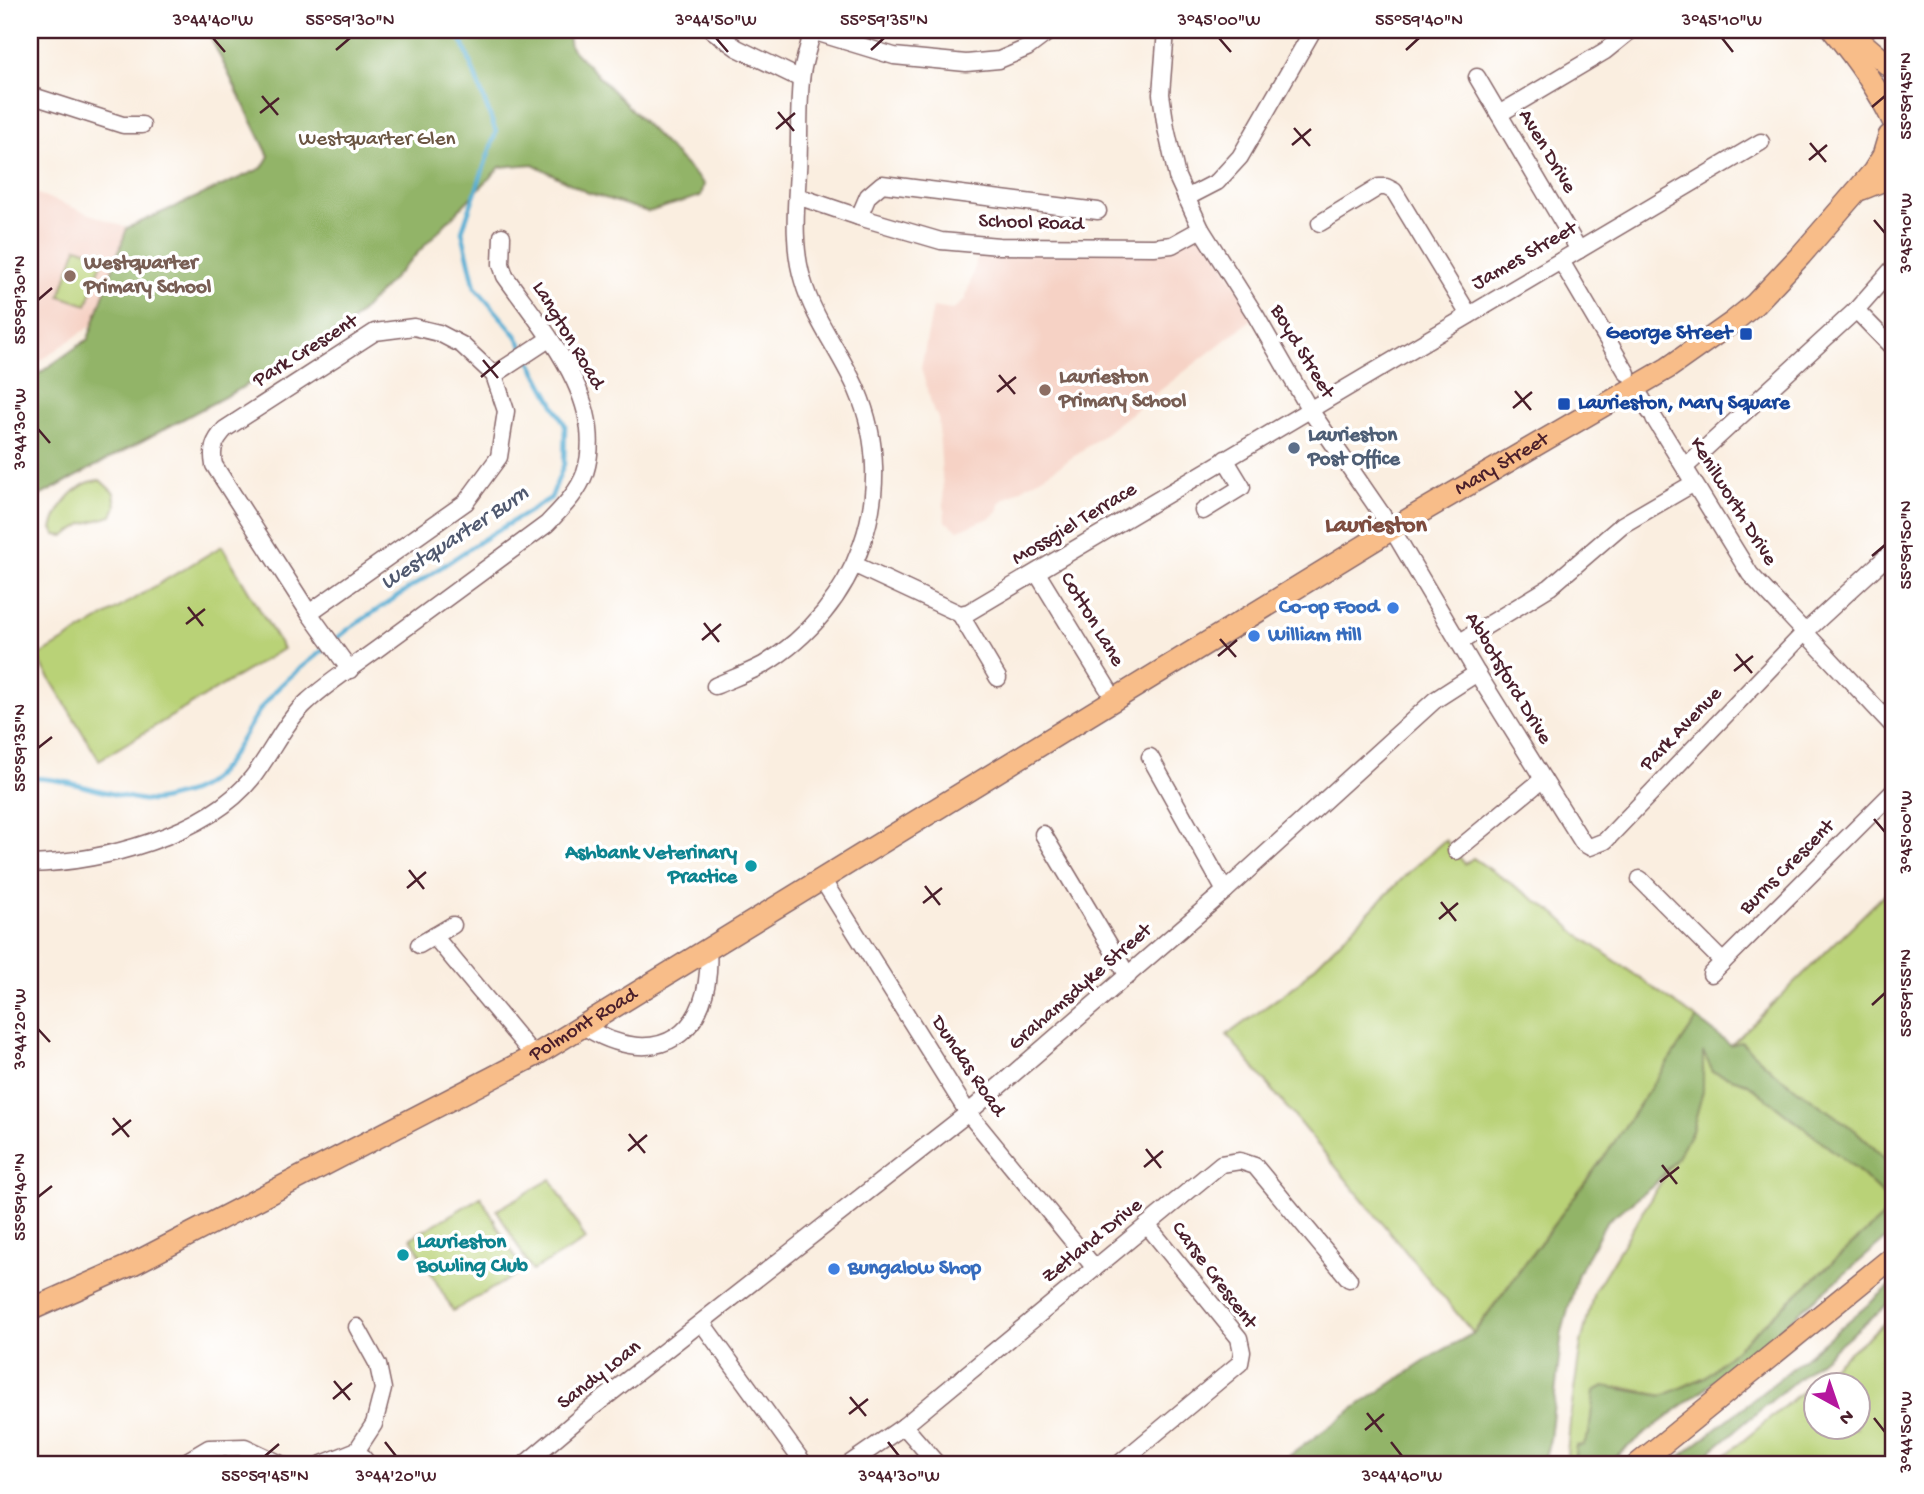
<svg xmlns="http://www.w3.org/2000/svg" width="1924" height="1494" font-family="'Gochi Hand',sans-serif">
	<style>
		.built { fill: #f6d2c5 }
		.green { fill: #b9d277; stroke: #827851; stroke-width: 2; fill-rule: evenodd }
		.forest { fill: #92b468; stroke: #6e6a4a; stroke-width: 2 }
		.lines { fill: none; stroke-linecap: round; stroke-linejoin: round }
		.stream { stroke: #58afd4; stroke-width: 4.5 }
		.minor-casing { stroke: #88676a; stroke-width: 19 }
		.major-casing { stroke: #88676a; stroke-width: 24 }
		.minor { stroke: #fff; stroke-width: 16 }
		.major { stroke: #f8bd89; stroke-width: 21 }
		.ticks { fill: none; stroke: #4a1f2b; stroke-width: 2.5 }
		.education-dot { fill: #8d6e63; stroke: #fff; stroke-width: 2.5 }
		.transit-dot { fill: #1a4fb4; stroke: #fff; stroke-width: 2.5 }
		.service-dot { fill: #5c6f8a; stroke: #fff; stroke-width: 2.5 }
		.shop-dot { fill: #3f7fe0; stroke: #fff; stroke-width: 2.5 }
		.culture-dot { fill: #0f9aa8; stroke: #fff; stroke-width: 2.5 }
		.labels { text-anchor: middle; dominant-baseline: central; stroke-width: 7; stroke-linejoin: round; paint-order: stroke }
		.park-label { font-size: 21px; fill: #6b5542; stroke: #fff }
		.street-label { font-size: 21px; fill: #4a1f2b; stroke: #fff }
		.education-label { font-size: 21px; font-weight: bold; fill: #785e54; stroke: #fff; text-anchor: start }
		.transit-label { font-size: 21px; font-weight: bold; fill: #164399; stroke: #fff; text-anchor: end }
		.service-label { font-size: 21px; font-weight: bold; fill: #4e5e75; stroke: #fff; text-anchor: start }
		.shop-label { font-size: 21px; font-weight: bold; fill: #366cbe; stroke: #fff; text-anchor: start }
		.culture-label { font-size: 21px; font-weight: bold; fill: #0d838f; stroke: #fff; text-anchor: end }
		.water-label { font-size: 23px; font-style: italic; fill: #50596f; stroke: #fff }
		.quarter-label { font-size: 24px; font-weight: bold; fill: #7e4d40; stroke: #fff }
		.neatline { fill: none; stroke: #4a1f2b; stroke-width: 2.5 }
		.ticks-label { font-size: 18px; text-anchor: middle; fill: #4a1f2b }
	</style>
	<rect width="100%" height="100%" fill="#fff"/>
	<filter id="ink" filterUnits="userSpaceOnUse"><feTurbulence type="fractalNoise" baseFrequency=".0143" numOctaves="2"/><feDisplacementMap in="SourceGraphic" scale="14" xChannelSelector="R" yChannelSelector="G"/><feConvolveMatrix kernelMatrix="1 2 1 2 8 2 1 2 1" color-interpolation-filters="sRGB"/></filter>
	<filter id="wash" filterUnits="userSpaceOnUse"><feTurbulence type="fractalNoise" baseFrequency=".00686" numOctaves="4" result="noise"/><feDisplacementMap in="SourceGraphic" scale="28" xChannelSelector="R" yChannelSelector="G"/><feGaussianBlur stdDeviation="1.57" result="paint"/><feColorMatrix in="noise" values="0 0 0 0 0 0 0 0 0 0 0 0 0 0 0 0 0 1.4 0 .05"/><feComposite in="paint" operator="in"/></filter>
	<g filter="url(#wash)">
		<rect width="100%" height="100%" fill="#faeee0"/>
		<g class="built">
			<path d="M30 191 127 228 94 324 30 368Z"/>
			<path d="M1201 229 1256 316 1099 438 1063 464 1000 502 999 510 990 518 958 530 945 521 938 415 934 413 921 368 933 307 952 310 965 300 981 245 1154 247Z"/>
		</g>
		<g class="green">
			<path d="M77 247 104 256 87 305 60 296Z"/>
			<path d="M100 480 114 493 116 506 112 516 83 524 65 536 56 535 52 529C56 508 77 481 100 480Z"/>
			<path d="M222 546 283 649 99 760 37 657Z"/>
			<path d="M1445 840 1465 864 1473 858 1556 914 1579 935 1697 1019 1609 1150 1473 1333 1227 1035 1296 985 1411 870Z"/>
			<path d="M1894 885V1167L1856 1131 1776 1074 1741 1042 1730 1046Z"/>
			<path d="M1703 1050 1713 1072 1747 1083 1855 1168 1890 1202 1883 1217 1705 1377 1663 1396 1621 1387 1595 1391 1589 1434 1583 1446H1576L1574 1464H1570L1567 1454 1571 1411 1581 1343 1594 1292 1692 1131Z"/>
			<path d="M551 1179 586 1240 532 1271 497 1210Z"/>
			<path d="M481 1197 523 1271 453 1311 411 1238Z"/>
			<path d="M1894 1315V1464H1715ZM1815 1386H1857V1428H1815Z"/>
		</g>
		<g class="forest">
			<path d="M207 30H567L570 47 704 184 701 196 648 212 586 192 533 164 500 167 338 336 30 501V380L88 339 127 228 262 168 269 156Z"/>
			<path d="M1697 1019 1730 1045 1741 1042 1776 1074 1856 1131 1894 1167V1232L1749 1355 1609 1461 1599 1464H1574L1576 1446 1583 1445 1589 1434 1594 1391 1604 1386 1663 1396 1705 1377 1883 1217 1890 1202 1855 1168 1747 1083 1713 1072 1703 1052V1091L1692 1131 1675 1161 1654 1185 1607 1221 1578 1273 1562 1332 1550 1439 1543 1464H1278L1359 1405 1434 1355 1474 1333 1609 1150Z"/>
			<path d="M1894 1283V1299L1695 1464H1671L1777 1381Z"/>
		</g>
		<g class="lines">
			<g class="stream">
				<path d="M454 30 463 43 496 132 462 231 475 287 516 335 524 349"/>
				<path d="M335 640 350 628 482 540 551 498 564 464 565 425 528 357"/>
				<path d="M30 778C71 778 109 797 150 801 159 801 168 798 176 796 229 785 236 739 265 703 283 680 306 664 328 646"/>
			</g>
		</g>
	</g>
	<g filter="url(#ink)">
		<g class="lines">
			<defs>
				<g id="minor">
					<path d="M712 30 737 48 801 79"/>
					<path d="M1166 30 1161 94 1166 128 1177 177 1201 229 1256 316 1310 410 1392 529 1477 673 1583 843 1590 847 1605 841 1805 632 1894 550"/>
					<path d="M812 31 894 56 966 63 999 60 1027 48 1051 30"/>
					<path d="M1477 77 1579 250"/>
					<path d="M30 95 123 125H142"/>
					<path d="M1499 114 1605 51 1631 30"/>
					<path d="M797 196 859 217 941 241 999 246 1154 247 1172 245 1201 229"/>
					<path d="M1186 198 1217 182 1240 157 1313 30"/>
					<path d="M859 217 868 196 882 184 1098 211"/>
					<path d="M1320 223 1379 187H1386L1394 191 1469 315"/>
					<path d="M1561 261 1627 373"/>
					<path d="M1856 310 1894 349"/>
					<path d="M494 375 549 339"/>
					<path d="M1635 387 1650 412"/>
					<path d="M1654 418 1750 574 1894 727"/>
					<path d="M1685 467 1856 310 1894 267"/>
					<path d="M1203 511 1242 487 1225 459"/>
					<path d="M855 565 960 614 969 612 1761 142"/>
					<path d="M1037 573 1108 689"/>
					<path d="M309 613 466 502 499 457 506 411 494 375 462 345 439 333 414 327 375 332 225 429C214 441 211 449 214 465L309 613 350 670"/>
					<path d="M960 614 998 678"/>
					<path d="M1460 642 1550 587 1622 525 1694 483"/>
					<path d="M715 686C731 679 748 673 763 665 857 609 901 492 857 390 841 353 814 320 803 281 792 246 796 207 798 171 800 141 798 111 801 81 802 64 809 46 813 30"/>
					<path d="M1150 757 1225 891"/>
					<path d="M1043 834 1128 976"/>
					<path d="M1456 851 1543 779"/>
					<path d="M30 864C100 862 206 836 252 778 271 754 285 721 308 701 331 680 359 663 384 644 438 604 493 564 547 524 561 509 578 493 585 473 608 401 543 330 505 276L501 264 502 236"/>
					<path d="M822 879 968 1113 1094 1267"/>
					<path d="M1640 879 1723 962"/>
					<path d="M434 936 534 1056"/>
					<path d="M419 945 453 925"/>
					<path d="M1711 974 1894 791"/>
					<path d="M583 1026C658 1073 714 1034 708 948"/>
					<path d="M702 1323 804 1464"/>
					<path d="M904 1426 937 1464"/>
					<path d="M357 1450 368 1464"/>
					<path d="M182 1464 209 1448 245 1447 281 1464"/>
					<path d="M322 1464 357 1450 374 1424 383 1389 378 1365 357 1327"/>
					<path d="M525 1464 584 1414 968 1113 1225 891 1435 700 1477 673"/>
					<path d="M849 1464 904 1426 1221 1164 1240 1161 1255 1166 1349 1279"/>
					<path d="M1119 1464 1240 1363 1242 1352 1239 1338 1147 1225"/>
				</g>
				<g id="major">
					<path d="M1833 30C1857 59 1877 87 1893 121"/>
					<path d="M1842 31 1866 46 1894 70"/>
					<path d="M1862 189 1894 176"/>
					<path id="s1" d="M30 1310 133 1264 534 1056 1392 529 1668 368 1733 322 1755 304 1801 255 1873 172 1883 156 1889 136"/>
					<path d="M1638 1464 1894 1256"/>
				</g>
			</defs>
			<use href="#minor" class="minor-casing"/>
			<use href="#major" class="major-casing"/>
			<use href="#minor" class="minor"/>
			<use href="#major" class="major"/>
		</g>
	</g>
	<path class="ticks" d="M213 38 225 52M716 38 728 52M1219 38 1231 52M1722 38 1733 52M336 50 350 38M871 50 884 38M1406 50 1419 38M262 96 278 115M1872 107 1885 96M778 112 794 131M260 113 279 98M1294 128 1310 146M776 129 795 113M1810 143 1826 162M1292 145 1311 129M1809 160 1827 145M1874 220 1885 233M38 300 52 288M483 360 498 378M999 375 1015 394M481 377 500 361M1515 391 1531 410M997 392 1016 377M1513 408 1532 392M38 429 50 443M1872 556 1885 545M188 607 203 626M704 623 719 642M186 624 205 609M1220 639 1236 657M702 640 721 624M1736 654 1752 673M1218 656 1237 640M1734 671 1753 656M38 748 52 737M1874 819 1885 832M409 870 424 889M925 886 940 905M407 888 426 872M1441 902 1456 921M923 903 942 888M1439 919 1458 903M1872 1005 1885 993M38 1029 50 1042M113 1118 129 1137M629 1134 645 1153M112 1135 131 1120M1146 1149 1161 1168M628 1151 647 1135M1662 1165 1677 1184M1144 1167 1163 1151M1660 1182 1679 1167M38 1197 52 1186M334 1381 350 1400M850 1397 866 1416M333 1399 352 1383M1367 1413 1382 1432M849 1414 868 1399M1874 1418 1885 1432M1365 1430 1384 1414M385 1442 396 1456M888 1442 899 1456M1391 1442 1402 1456M265 1456 279 1444"/>
	<g class="education-dot">
		<circle cx="70" cy="276" r="7"/>
		<circle cx="1045" cy="390" r="7"/>
	</g>
	<g class="transit-dot">
		<rect x="1739" y="327" width="14" height="14" rx="3.5"/>
		<rect x="1557" y="397" width="14" height="14" rx="3.5"/>
	</g>
	<circle class="service-dot" cx="1294" cy="448" r="7"/>
	<g class="shop-dot">
		<circle cx="1393" cy="608" r="7"/>
		<circle cx="1254" cy="636" r="7"/>
		<circle cx="834" cy="1269" r="7"/>
	</g>
	<g class="culture-dot">
		<circle cx="751" cy="866" r="7"/>
		<circle cx="403" cy="1255" r="7"/>
	</g>
	<g class="labels">
		<g class="park-label">
			<text x="377" y="140">Westquarter Glen</text>
		</g>
		<g class="street-label">
			<text transform="translate(1546 152) rotate(59)">Aven Drive</text>
			<text transform="translate(1031 224) rotate(2)">School Road</text>
			<text transform="translate(1525 257) rotate(-30)">James Street</text>
			<text transform="translate(567 336) rotate(59)">Langton Road</text>
			<text transform="translate(306 352) rotate(-32)">Park Crescent</text>
			<text transform="translate(1301 352) rotate(59)">Boyd Street</text>
			<text stroke="none"><textPath href="#s1" startOffset="1699">Mary Street</textPath></text>
			<text transform="translate(1732 502) rotate(58)">Kenilworth Drive</text>
			<text transform="translate(1075 525) rotate(-31)">Mossgiel Terrace</text>
			<text transform="translate(1091 620) rotate(59)">Cotton Lane</text>
			<text transform="translate(1507 679) rotate(59)">Abbotsford Drive</text>
			<text transform="translate(1682 730) rotate(-46)">Park Avenue</text>
			<text transform="translate(1788 868) rotate(-45)">Burns Crescent</text>
			<text transform="translate(1081 988) rotate(-41)">Grahamsdyke Street</text>
			<text stroke="none"><textPath href="#s1" startOffset="623">Polmont Road</textPath></text>
			<text transform="translate(967 1067) rotate(56)">Dundas Road</text>
			<text transform="translate(1093 1242) rotate(-39)">Zetland Drive</text>
			<text transform="translate(1213 1276) rotate(53)">Carse Crescent</text>
			<text transform="translate(600 1376) rotate(-38)">Sandy Loan</text>
		</g>
		<g class="education-label">
			<text x="84" y="264">Westquarter<tspan x="84" dy="24">Primary School</tspan></text>
			<text x="1059" y="378">Laurieston<tspan x="1059" dy="24">Primary School</tspan></text>
		</g>
		<g class="transit-label">
			<text x="1732" y="334">George Street</text>
			<text x="1578" y="404" text-anchor="start">Laurieston, Mary Square</text>
		</g>
		<g class="service-label">
			<text x="1308" y="436">Laurieston<tspan x="1308" dy="24">Post Office</tspan></text>
		</g>
		<g class="shop-label">
			<text x="1379" y="608" text-anchor="end">Co-op Food</text>
			<text x="1268" y="636">William Hill</text>
			<text x="848" y="1269">Bungalow Shop</text>
		</g>
		<g class="culture-label">
			<text x="737" y="854">Ashbank Veterinary<tspan x="737" dy="24">Practice</tspan></text>
			<text x="417" y="1243" text-anchor="start">Laurieston<tspan x="417" dy="24">Bowling Club</tspan></text>
		</g>
		<g class="water-label">
			<text transform="translate(455 539) rotate(-33)">Westquarter Burn</text>
		</g>
		<g class="quarter-label">
			<text x="1376" y="526">Laurieston</text>
		</g>
	</g>
	<rect width="1924" height="1494" fill="none" stroke="#fff" stroke-width="77"/>
	<g transform="translate(1837 1406) rotate(140)"><circle r="33" fill="#ffffff" stroke="#b7a5aa" stroke-width="2"/>
	<path d="M0-5L12 26L0 18L-12 26Z" fill="#b5179e"/>
	<text y="-10" font-size="19" font-weight="bold" text-anchor="middle" fill="#4a1f2b">N</text>
	</g>
	<rect x="38" y="38" width="1847" height="1418" class="neatline"/>
	<g class="ticks-label">
		<text x="213" y="25">3°44'40"W</text>
		<text x="350" y="25">55°59'30"N</text>
		<text x="716" y="25">3°44'50"W</text>
		<text x="884" y="25">55°59'35"N</text>
		<text x="1219" y="25">3°45'00"W</text>
		<text x="1419" y="25">55°59'40"N</text>
		<text x="1722" y="25">3°45'10"W</text>
		<text transform="translate(1905 96) rotate(-90)" y="6">55°59'45"N</text>
		<text transform="translate(1905 233) rotate(-90)" y="6">3°45'10"W</text>
		<text transform="translate(19 300) rotate(-90)" y="6">55°59'30"N</text>
		<text transform="translate(19 429) rotate(-90)" y="6">3°44'30"W</text>
		<text transform="translate(1905 545) rotate(-90)" y="6">55°59'50"N</text>
		<text transform="translate(19 748) rotate(-90)" y="6">55°59'35"N</text>
		<text transform="translate(1905 832) rotate(-90)" y="6">3°45'00"W</text>
		<text transform="translate(1905 993) rotate(-90)" y="6">55°59'55"N</text>
		<text transform="translate(19 1029) rotate(-90)" y="6">3°44'20"W</text>
		<text transform="translate(19 1197) rotate(-90)" y="6">55°59'40"N</text>
		<text transform="translate(1905 1432) rotate(-90)" y="6">3°44'50"W</text>
		<text x="265" y="1481">55°59'45"N</text>
		<text x="396" y="1481">3°44'20"W</text>
		<text x="899" y="1481">3°44'30"W</text>
		<text x="1402" y="1481">3°44'40"W</text>
	</g>
</svg>
